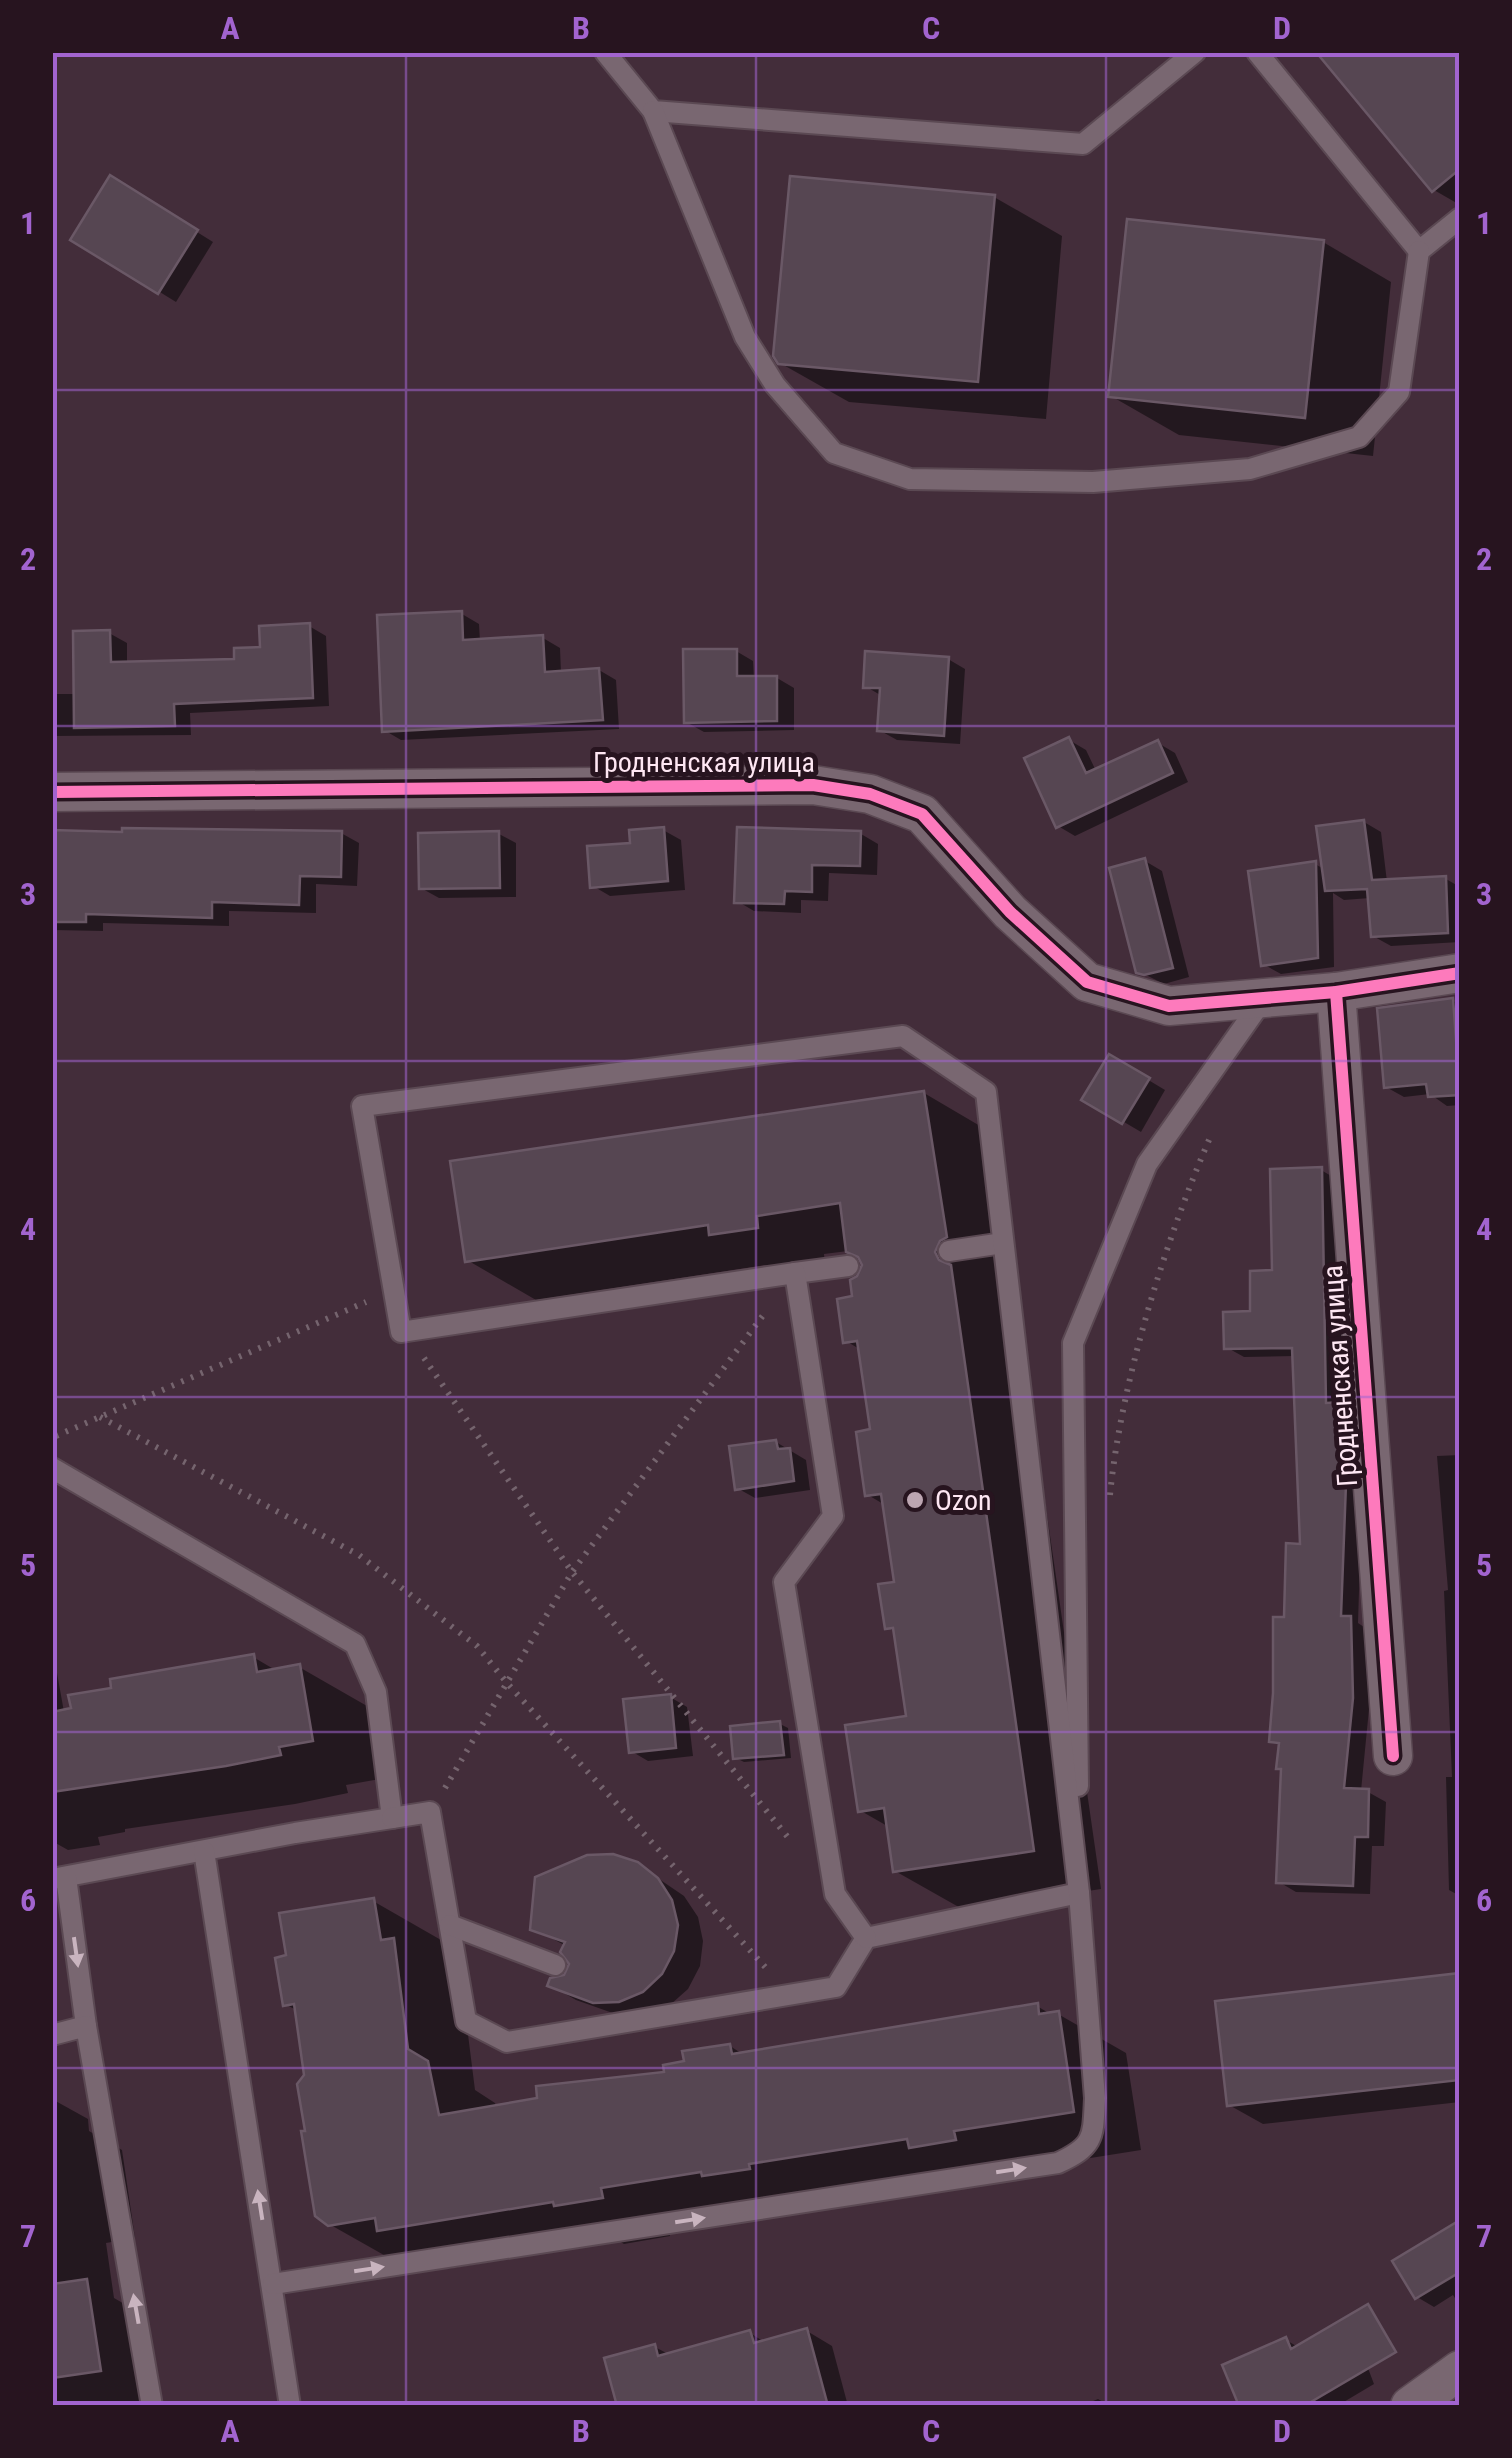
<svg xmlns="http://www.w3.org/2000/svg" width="1512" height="2458" font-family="'Roboto Condensed',sans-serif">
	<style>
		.shadow { fill: #0007 }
		.building { fill: #564652; stroke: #6a5866; stroke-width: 2.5 }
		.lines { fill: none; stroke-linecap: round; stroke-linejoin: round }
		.service-casing { stroke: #5b4953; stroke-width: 24 }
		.minor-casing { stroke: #5b4953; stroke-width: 41 }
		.path { stroke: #75646e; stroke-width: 6; stroke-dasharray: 2.5 8; stroke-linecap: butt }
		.service { stroke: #796771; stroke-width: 20 }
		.minor { stroke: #796771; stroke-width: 38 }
		.cycleway-casing { stroke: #27141f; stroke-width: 19 }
		.cycleway { stroke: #fd7abc; stroke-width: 12 }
		.oneway { fill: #c9b4bf }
		.grid { fill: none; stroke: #a264cf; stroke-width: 2.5; stroke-opacity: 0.55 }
		.poi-dot { fill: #bda6b2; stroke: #27141f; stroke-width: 4 }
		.labels { text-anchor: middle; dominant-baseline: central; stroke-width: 10; stroke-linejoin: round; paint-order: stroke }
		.street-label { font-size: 28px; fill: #fee7f3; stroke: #27141f }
		.poi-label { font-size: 28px; fill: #fee7f3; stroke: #27141f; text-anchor: start }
		.neatline { fill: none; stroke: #a264cf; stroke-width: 4 }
		.grid-label { font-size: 32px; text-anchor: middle; font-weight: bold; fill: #a264cf }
	</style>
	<rect width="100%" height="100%" fill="#432d3a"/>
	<g class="shadow">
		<path d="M1460 52V205L1434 190Z"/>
		<path d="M128 189 213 242 176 302 74 239Z"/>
		<path d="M994 197 1062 236 1046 419 849 402 780 363Z"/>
		<path d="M1323 242 1391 282 1373 456 1179 435 1111 396Z"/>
		<path d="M462 614 479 624 480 642 543 638 560 648 561 673 599 670 616 680 619 729 401 740 384 730Z"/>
		<path d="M309 626 326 636 329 706 190 713 191 735 52 736V694H76L109 633 127 643V665L237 661Z"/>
		<path d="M736 651 753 661 754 679 777 678 794 688V730L704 732 686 722Z"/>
		<path d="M948 659 965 669 960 744 897 740 879 730 882 696 865 686Z"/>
		<path d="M1069 740 1086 750 1096 771 1158 743 1175 753 1188 782 1075 836 1058 826Z"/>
		<path d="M1364 822 1381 832 1387 882 1446 879 1460 887V942L1391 946 1373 936 1370 898 1344 900 1333 893 1334 967 1281 974 1263 964 1315 864 1324 869Z"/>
		<path d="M663 830 681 840 685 890 610 896 593 886Z"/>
		<path d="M52 832 341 833 359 843 357 886 316 884V913L229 911V926L103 923V931L52 930Z"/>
		<path d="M499 834 516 843V897L439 898 421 888Z"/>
		<path d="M861 834 878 844 877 875 829 873 828 901 801 900V913L754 911 737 901Z"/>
		<path d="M1145 861 1162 871 1189 977 1164 984 1138 971Z"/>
		<path d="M1453 1001 1460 1004V1105L1447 1106 1430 1094 1404 1097 1386 1087Z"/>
		<path d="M1110 1057 1165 1090 1141 1132 1085 1099Z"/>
		<path d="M924 1093 992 1133 1101 1889 964 1910 895 1871 889 1827 861 1811 909 1718 896 1632 887 1627 897 1584 885 1505 868 1495 873 1431 861 1350 846 1341 864 1265 861 1258 848 1251 824 1254 825 1266 780 1273 766 1265 536 1300 467 1260Z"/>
		<path d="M1321 1170 1338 1180 1343 1405 1360 1415 1362 1495 1358 1623 1367 1629 1369 1709 1361 1791 1368 1792 1386 1802 1384 1846H1372L1370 1894 1296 1892 1279 1882 1283 1770 1281 1746 1272 1740 1287 1619 1303 1547 1295 1356 1244 1357 1226 1347 1253 1313Z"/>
		<path d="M776 1442 806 1460 810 1490 755 1498 737 1488Z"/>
		<path d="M1460 1455V1896L1449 1890 1446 1777H1452L1444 1591 1448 1590 1437 1456Z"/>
		<path d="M52 1645 64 1712 253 1657 277 1671 299 1667 367 1706 380 1779 346 1785 348 1793 295 1804 125 1829V1832L98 1837 100 1845 68 1850 52 1841Z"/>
		<path d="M670 1697 687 1707 693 1756 648 1761 631 1751Z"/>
		<path d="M780 1724 788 1728 791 1758 744 1762 736 1758Z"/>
		<path d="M637 1864 684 1896 698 1917 703 1941 700 1966 688 1989 670 2005 621 2016 576 2000 550 1985 566 1977 571 1963 566 1946 533 1928Z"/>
		<path d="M373 1901 441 1940 446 1971 461 1979 475 2090 495 2103 496 2108 667 2074 730 2046 744 2055 1037 2006 1052 2015 1058 2014 1126 2053 1141 2150 1021 2169 1023 2178 979 2186 967 2179 668 2226 670 2236 624 2244 619 2241 447 2269 429 2259 398 2263 329 2224 298 2011 285 2004 289 1957Z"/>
		<path d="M1460 1975V2102L1263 2124 1229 2105Z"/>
		<path d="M52 2099 88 2119 89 2131 122 2150 135 2238 106 2243 114 2298 140 2313 154 2406H52Z"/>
		<path d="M1460 2223V2306L1453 2295 1434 2307 1417 2297Z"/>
		<path d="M807 2331 832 2346 848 2406H620L655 2347 670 2355 750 2333 766 2343Z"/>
		<path d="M1355 2334 1374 2384 1337 2406H1238L1286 2340 1298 2347Z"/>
		<path d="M1098 2399 1110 2406H1081Z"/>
	</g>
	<g class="building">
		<path d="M1316 52H1460V169L1432 192Z"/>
		<path d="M110 175 198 230 158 294 70 240Z"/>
		<path d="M790 176 995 195 978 382 778 364 773 356Z"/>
		<path d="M1127 219 1324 240 1305 418 1108 397Z"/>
		<path d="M462 611 463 640 543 635 545 672 599 668 603 720 382 732 377 615Z"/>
		<path d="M310 623 313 698 174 704 175 726 74 728 73 631 110 630 111 662 234 659V648L260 647 259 626Z"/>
		<path d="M683 649H737V676H777V721L684 723Z"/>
		<path d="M865 651 949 657 944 736 877 731 880 688H863Z"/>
		<path d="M1069 737 1086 773 1158 740 1173 773 1056 828 1024 758Z"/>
		<path d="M1364 820 1372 880 1446 876 1448 933 1371 937 1367 889 1325 891 1316 826Z"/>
		<path d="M664 827 668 881 590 888 587 846 630 843 629 830Z"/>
		<path d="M737 827 861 831 860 866 812 865V892L785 891 784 904 734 903Z"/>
		<path d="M122 828 342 831 341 877 300 876 299 905 212 902V918L86 914V922H52V830L122 832Z"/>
		<path d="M499 831 500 888 419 889 418 833Z"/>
		<path d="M1145 858 1173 968 1144 975 1136 973 1109 868Z"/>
		<path d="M1316 861 1318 958 1261 966 1248 871Z"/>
		<path d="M1453 998 1460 1095 1428 1097 1426 1084 1384 1088 1377 1008Z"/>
		<path d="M1109 1054 1150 1078 1122 1124 1081 1100Z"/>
		<path d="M924 1091 947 1237 940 1241 935 1252 939 1260 951 1265 1034 1851 893 1872 884 1808 858 1812 845 1725 906 1716 893 1628 885 1629 878 1584 894 1582 881 1494 865 1496 859 1454 856 1432 870 1429 857 1341 843 1343 837 1299 852 1296 850 1280 857 1276 862 1265 858 1257 846 1252 840 1203 757 1216 758 1228 709 1235 708 1225 465 1262 450 1161Z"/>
		<path d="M1322 1167 1326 1403 1343 1402 1346 1484 1341 1616H1351L1353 1698 1344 1788 1369 1789 1368 1837H1355L1353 1886 1276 1883 1281 1769H1276L1279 1743 1269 1742 1273 1693V1617H1284L1286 1543 1300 1544 1292 1348 1224 1349 1223 1312 1250 1311V1271L1272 1270 1270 1169Z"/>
		<path d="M776 1440 778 1449 790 1448 794 1481 735 1490 729 1446Z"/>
		<path d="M254 1654 257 1672 300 1664 313 1741 279 1747 281 1755 226 1766 52 1792V1712L71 1708 68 1695 111 1688 110 1679Z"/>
		<path d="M671 1694 676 1748 629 1753 623 1699Z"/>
		<path d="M780 1721 784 1755 733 1759 730 1726Z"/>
		<path d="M613 1854 638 1862 658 1878 672 1900 678 1925 674 1951 662 1974 643 1992 619 2002 593 2003 547 1986 550 1978 564 1975 569 1964 560 1952 565 1942 530 1930 535 1877 587 1855Z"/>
		<path d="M374 1898 381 1940 394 1938 408 2049 428 2061 439 2115 537 2098 536 2086 664 2072 663 2065 684 2061 682 2051 730 2044 732 2054 1038 2003 1039 2014 1059 2011 1074 2112 954 2131 956 2140 909 2148 907 2139 749 2164 750 2169 702 2176 701 2172 601 2188 603 2198 554 2206 553 2202 377 2231 375 2218 328 2226 315 2216 301 2131H305L297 2084 304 2075 294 2004 283 2006 275 1958 286 1955 279 1913Z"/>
		<path d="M1460 1973V2080L1227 2106 1215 2001Z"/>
		<path d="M1460 2220V2272L1415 2299 1392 2261Z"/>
		<path d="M87 2279 101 2371 52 2378V2284Z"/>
		<path d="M1368 2304 1396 2352 1304 2406H1239L1222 2365 1286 2337 1291 2349Z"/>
		<path d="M807 2328 828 2406H617L604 2358 655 2344 658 2356 750 2330 754 2343Z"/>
	</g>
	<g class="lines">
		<defs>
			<g id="service">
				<path d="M605 52 653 111 1083 144 1195 52"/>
				<path d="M1257 52 1419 251 1460 218"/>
				<path d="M653 111 745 337 775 385 834 453 910 479 1093 482 1250 469 1359 437 1399 392 1419 251"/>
				<path d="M949 1251 1003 1243"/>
				<path d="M795 1273 848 1266"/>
				<path d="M52 1468 355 1644 376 1692 392 1818 295 1833 52 1879"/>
				<path d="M1078 1786 1073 1343 1147 1164 1264 998"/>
				<path d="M392 1818 430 1812 466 2021 507 2042 836 1987 866 1938 1079 1893"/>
				<path d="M204 1851 290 2406"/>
				<path d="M66 1877 86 2026"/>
				<path d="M450 1925 555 1965"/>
				<path d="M52 2035 86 2026 152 2406"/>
				<path d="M273 2284 1058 2163C1095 2146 1093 2137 1095 2098L1079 1893 986 1092 903 1036 362 1106 401 1332 795 1273 833 1516 784 1582 835 1894 866 1938"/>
			</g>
			<g id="minor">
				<path d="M52 792 813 785 870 794 922 814 1010 912 1087 982 1169 1006 1336 992 1460 973"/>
				<path d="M1336 992 1393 1756"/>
				<path d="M1410 2406 1460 2370"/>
			</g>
		</defs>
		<use href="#service" class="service-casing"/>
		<use href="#minor" class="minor-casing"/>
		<g class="path">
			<path d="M424 1358 572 1572 791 1841"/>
			<path d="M100 1417 359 1555 477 1646 507 1683 766 1968"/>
			<path d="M56 1436 366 1302"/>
			<path d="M1110 1495C1121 1381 1166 1238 1212 1133"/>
			<path d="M52 1678 62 1675"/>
			<path d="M445 1788 572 1572 767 1310"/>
		</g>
		<use href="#service" class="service"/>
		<use href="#minor" class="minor"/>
		<defs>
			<g id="cycleway">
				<path d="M52 792 813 785 870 794 922 814 1010 912 1087 982 1169 1006 1336 992 1460 973"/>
				<path d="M1336 992 1393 1756"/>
			</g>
		</defs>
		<use href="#cycleway" class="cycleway-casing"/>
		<use href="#cycleway" class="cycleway"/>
	</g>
	<defs><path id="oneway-solid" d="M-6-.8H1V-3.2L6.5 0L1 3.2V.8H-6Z" transform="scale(2.5)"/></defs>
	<g class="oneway">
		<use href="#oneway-solid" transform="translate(76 1952) rotate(82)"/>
		<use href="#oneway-solid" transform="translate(1011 2170) rotate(-9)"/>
		<use href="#oneway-solid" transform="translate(260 2205) rotate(-99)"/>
		<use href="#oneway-solid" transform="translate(690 2220) rotate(-9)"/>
		<use href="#oneway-solid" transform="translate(369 2269) rotate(-9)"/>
		<use href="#oneway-solid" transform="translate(136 2309) rotate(-100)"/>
	</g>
	<path class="grid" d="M406 52V2406M756 52V2406M1106 52V2406M52 390H1460M52 726H1460M52 1061H1460M52 1397H1460M52 1732H1460M52 2068H1460"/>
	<circle class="poi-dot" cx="915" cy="1500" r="10"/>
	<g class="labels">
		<g class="street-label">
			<text x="704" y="762">Гродненская улица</text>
			<text transform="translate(1340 1376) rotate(-94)">Гродненская улица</text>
		</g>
		<g class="poi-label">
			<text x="935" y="1500">Ozon</text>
		</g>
	</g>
	<rect width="1512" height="2458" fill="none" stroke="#27141f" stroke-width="110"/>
	<rect x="55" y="55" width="1402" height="2348" class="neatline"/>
	<g class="grid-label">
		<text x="230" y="39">A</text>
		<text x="581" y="39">B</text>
		<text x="931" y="39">C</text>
		<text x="1282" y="39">D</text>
		<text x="28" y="234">1</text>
		<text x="1484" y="234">1</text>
		<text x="28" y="570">2</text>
		<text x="1484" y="570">2</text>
		<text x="28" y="905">3</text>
		<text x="1484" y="905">3</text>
		<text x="28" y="1240">4</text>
		<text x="1484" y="1240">4</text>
		<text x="28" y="1576">5</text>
		<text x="1484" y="1576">5</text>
		<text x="28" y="1911">6</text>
		<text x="1484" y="1911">6</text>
		<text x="28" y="2247">7</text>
		<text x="1484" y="2247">7</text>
		<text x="230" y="2442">A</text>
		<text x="581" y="2442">B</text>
		<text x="931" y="2442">C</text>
		<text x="1282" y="2442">D</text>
	</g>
</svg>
